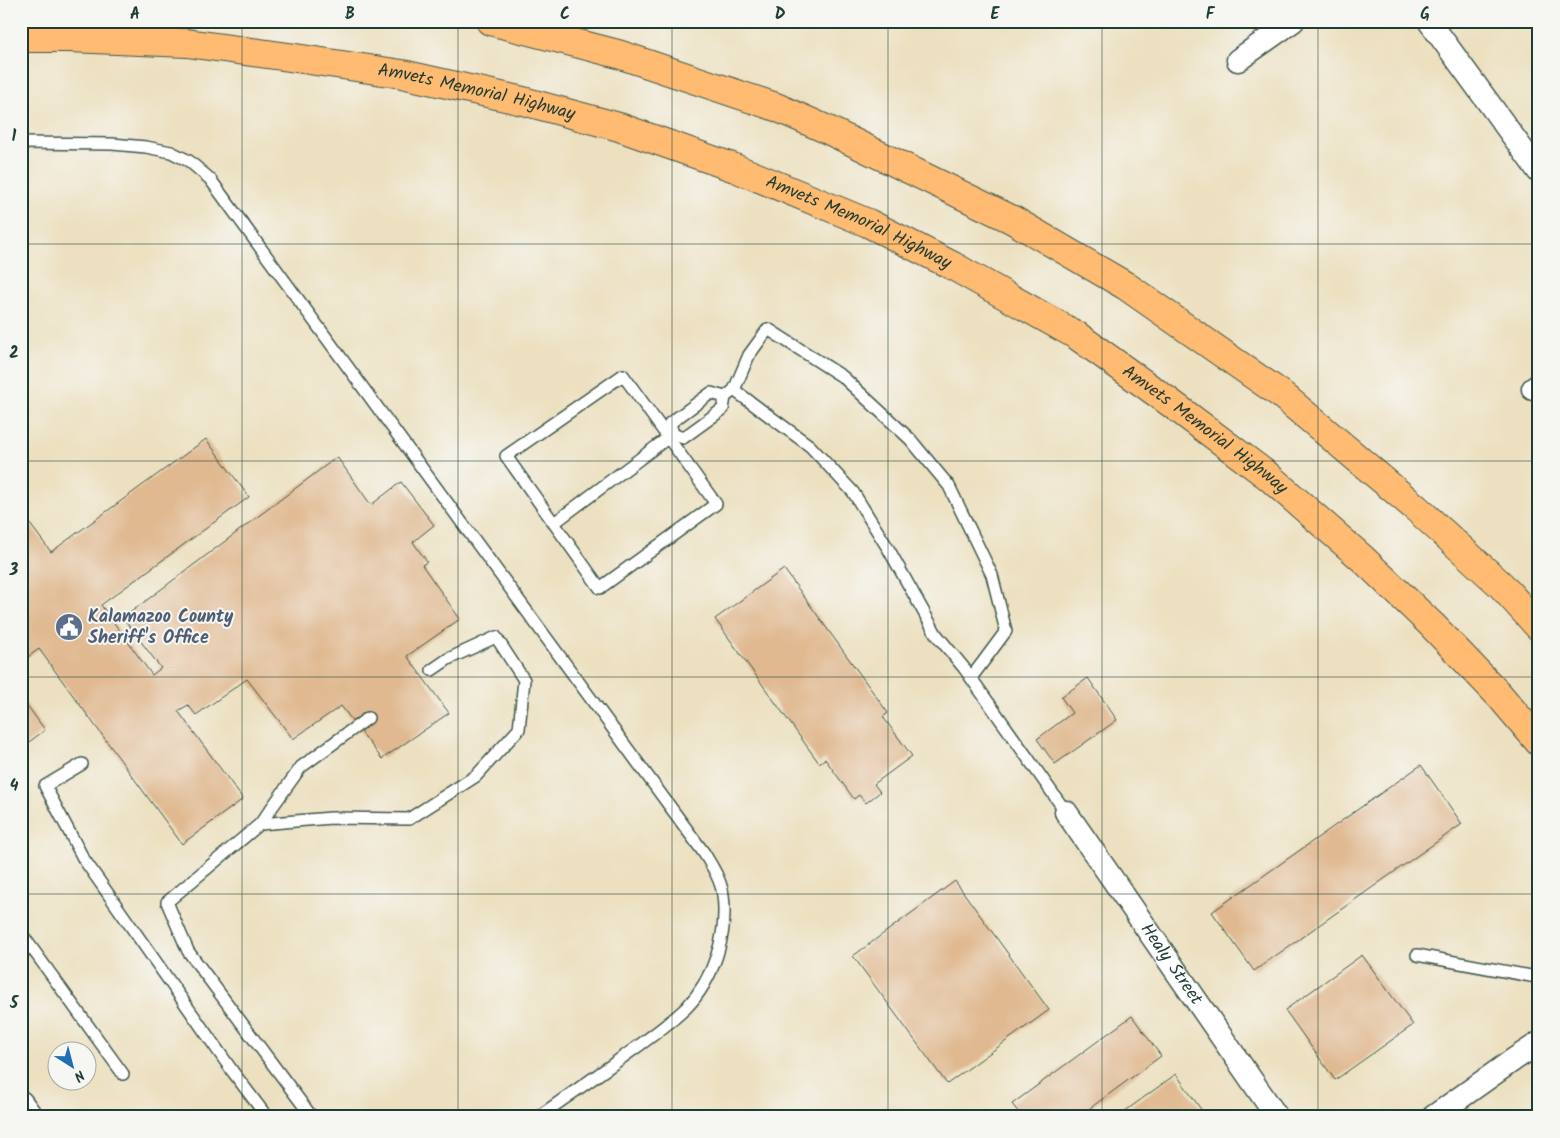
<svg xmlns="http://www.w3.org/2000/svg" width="1560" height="1138" font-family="Kalam,sans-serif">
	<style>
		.building { fill: #e0b991 }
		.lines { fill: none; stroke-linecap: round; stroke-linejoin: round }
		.service-casing { stroke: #3e5549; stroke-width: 14 }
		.minor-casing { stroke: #3e5549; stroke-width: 25 }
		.trunk-casing { stroke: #3e5549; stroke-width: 30 }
		.service { stroke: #fff; stroke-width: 11 }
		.minor { stroke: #fff; stroke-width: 22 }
		.trunk { stroke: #ffbb71; stroke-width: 28 }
		.grid { fill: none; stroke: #1f3d34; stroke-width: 1; stroke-opacity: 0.55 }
		.labels { text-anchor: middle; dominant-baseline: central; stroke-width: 4; stroke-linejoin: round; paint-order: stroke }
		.street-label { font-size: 18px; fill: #1f3d34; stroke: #f6f6f2 }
		.service-label { font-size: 18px; font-weight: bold; fill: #4e5e75; stroke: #f6f6f2; text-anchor: start }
		.neatline { fill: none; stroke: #1f3d34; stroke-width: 2 }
		.grid-label { font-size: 16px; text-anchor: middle; font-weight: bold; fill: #1f3d34 }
	</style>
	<rect width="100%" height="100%" fill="#f6f6f2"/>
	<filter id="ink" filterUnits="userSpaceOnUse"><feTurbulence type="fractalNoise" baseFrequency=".02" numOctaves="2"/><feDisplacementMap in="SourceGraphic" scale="10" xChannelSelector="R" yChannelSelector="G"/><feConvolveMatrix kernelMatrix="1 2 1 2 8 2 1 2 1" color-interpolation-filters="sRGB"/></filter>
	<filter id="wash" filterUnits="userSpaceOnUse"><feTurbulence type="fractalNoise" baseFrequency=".0096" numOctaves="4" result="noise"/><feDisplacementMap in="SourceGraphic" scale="20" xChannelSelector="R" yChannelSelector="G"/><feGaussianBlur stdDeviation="1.12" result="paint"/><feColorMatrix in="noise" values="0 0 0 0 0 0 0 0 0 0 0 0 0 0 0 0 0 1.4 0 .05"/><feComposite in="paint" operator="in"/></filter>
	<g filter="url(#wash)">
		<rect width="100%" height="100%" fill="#ece0c0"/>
		<g id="blocks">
			<g class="building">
				<path d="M206 439 249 497 101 605 152 675 161 668 123 618 337 457 371 505 401 482 434 525 413 542 427 562 422 565 460 619 407 656 449 713 382 759 341 706 293 739 247 679 196 715 188 705 178 711 243 799 182 844 39 649 21 662V512L51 552Z"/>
				<path d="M784 569 888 713 883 717 912 756 874 784 880 792 866 803 859 795 854 799 825 759 819 763 715 619Z"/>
				<path d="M1088 678 1117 720 1055 764 1037 739 1072 713 1061 697Z"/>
				<path d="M21 697 45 730 21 748Z"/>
				<path d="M1421 765 1462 824 1254 971 1212 912Z"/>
				<path d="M955 881 1049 1010 947 1084 853 956Z"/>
				<path d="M1362 955 1413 1025 1335 1080 1285 1010Z"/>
				<path d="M1132 1016 1161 1056 1078 1117H1022L1012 1104Z"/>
				<path d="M1176 1074 1205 1115 1202 1117H1117Z"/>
			</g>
		</g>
	</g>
	<g filter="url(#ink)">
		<use href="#blocks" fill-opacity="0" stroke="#3e5549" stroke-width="1"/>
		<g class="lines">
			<defs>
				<g id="service">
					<path d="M21 143 112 144 146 147 171 152 189 161 210 179 704 853C712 866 721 880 723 895 728 934 714 979 686 1008 667 1026 644 1042 623 1057 595 1077 567 1097 538 1117"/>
					<path d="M623 375 716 504 600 588 506 456Z"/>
					<path d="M673 434 670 423 711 393 725 397 734 390"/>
					<path d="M673 434 683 438 723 409 725 397"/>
					<path d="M554 523 673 434"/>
					<path d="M971 678 1006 631 992 575 949 486 910 439 843 377 768 329 749 355 734 390 810 446 853 492 889 550 936 634 964 668 1066 812"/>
					<path d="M368 718 301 767 260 824 331 818 409 819 476 776 519 729 524 680 496 637 448 659 432 670"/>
					<path d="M82 764 45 786 83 858 233 1072 267 1117"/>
					<path d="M260 824 167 902 188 951 312 1117"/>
					<path d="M21 933 123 1074"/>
					<path d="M1417 955 1536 977 1539 981"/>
				</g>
				<g id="minor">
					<path d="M1429 21 1539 172"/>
					<path d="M1238 60 1293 21"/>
					<path d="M1533 389 1539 385"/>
					<path id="s1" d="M1066 812 1277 1117"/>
					<path d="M21 1102 32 1117"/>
					<path d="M1433 1117 1516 1058 1539 1043"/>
				</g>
				<g id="trunk">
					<path d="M490 21 618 54 776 107 828 130 1013 220 1126 286 1282 395 1416 508 1501 585 1539 627"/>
					<path id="s2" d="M21 38H69L187 43 289 57 402 74 523 101 619 127 735 168 868 223 953 266 1076 335 1172 404 1268 476 1363 559 1432 625 1500 696 1539 742"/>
				</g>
			</defs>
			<use href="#service" class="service-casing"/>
			<use href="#minor" class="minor-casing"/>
			<use href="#trunk" class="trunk-casing"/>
			<use href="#service" class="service"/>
			<use href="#minor" class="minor"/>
			<use href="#trunk" class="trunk"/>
		</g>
	</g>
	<path class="grid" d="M242 21V1117M458 21V1117M672 21V1117M888 21V1117M1102 21V1117M1318 21V1117M21 244H1539M21 461H1539M21 677H1539M21 894H1539"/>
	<defs>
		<symbol id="civic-disc" viewBox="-11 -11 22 22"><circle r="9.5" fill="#5c6f8a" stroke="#f6f6f2"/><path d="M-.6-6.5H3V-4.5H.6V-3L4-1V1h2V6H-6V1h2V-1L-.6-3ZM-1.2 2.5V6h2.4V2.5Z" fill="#fff"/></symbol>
	</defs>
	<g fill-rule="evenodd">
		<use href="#civic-disc" x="53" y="611" width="32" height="32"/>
	</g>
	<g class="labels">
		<g class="street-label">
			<text stroke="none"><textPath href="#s2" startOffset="460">Amvets Memorial Highway</textPath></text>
			<text stroke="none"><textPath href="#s2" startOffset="865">Amvets Memorial Highway</textPath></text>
			<text stroke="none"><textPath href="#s2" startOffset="1270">Amvets Memorial Highway</textPath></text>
			<text stroke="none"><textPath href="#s1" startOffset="185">Healy Street</textPath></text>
		</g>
		<g class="service-label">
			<text x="88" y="617">Kalamazoo County<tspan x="88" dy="21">Sheriff's Office</tspan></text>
		</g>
	</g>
	<rect width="1560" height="1138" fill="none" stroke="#f6f6f2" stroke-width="55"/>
	<g transform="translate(72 1066) rotate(144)"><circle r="24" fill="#f6f6f2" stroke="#a0aca6"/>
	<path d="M0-4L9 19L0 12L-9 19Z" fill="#1f6fb2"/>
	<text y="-8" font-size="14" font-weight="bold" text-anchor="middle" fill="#1f3d34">N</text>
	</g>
	<rect x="28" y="28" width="1504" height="1082" class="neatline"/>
	<g class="grid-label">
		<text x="135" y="19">A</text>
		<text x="350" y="19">B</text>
		<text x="565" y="19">C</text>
		<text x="780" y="19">D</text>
		<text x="995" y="19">E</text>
		<text x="1210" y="19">F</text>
		<text x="1425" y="19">G</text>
		<text x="14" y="141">1</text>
		<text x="14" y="358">2</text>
		<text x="14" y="575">3</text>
		<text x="14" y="791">4</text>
		<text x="14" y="1008">5</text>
	</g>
</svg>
